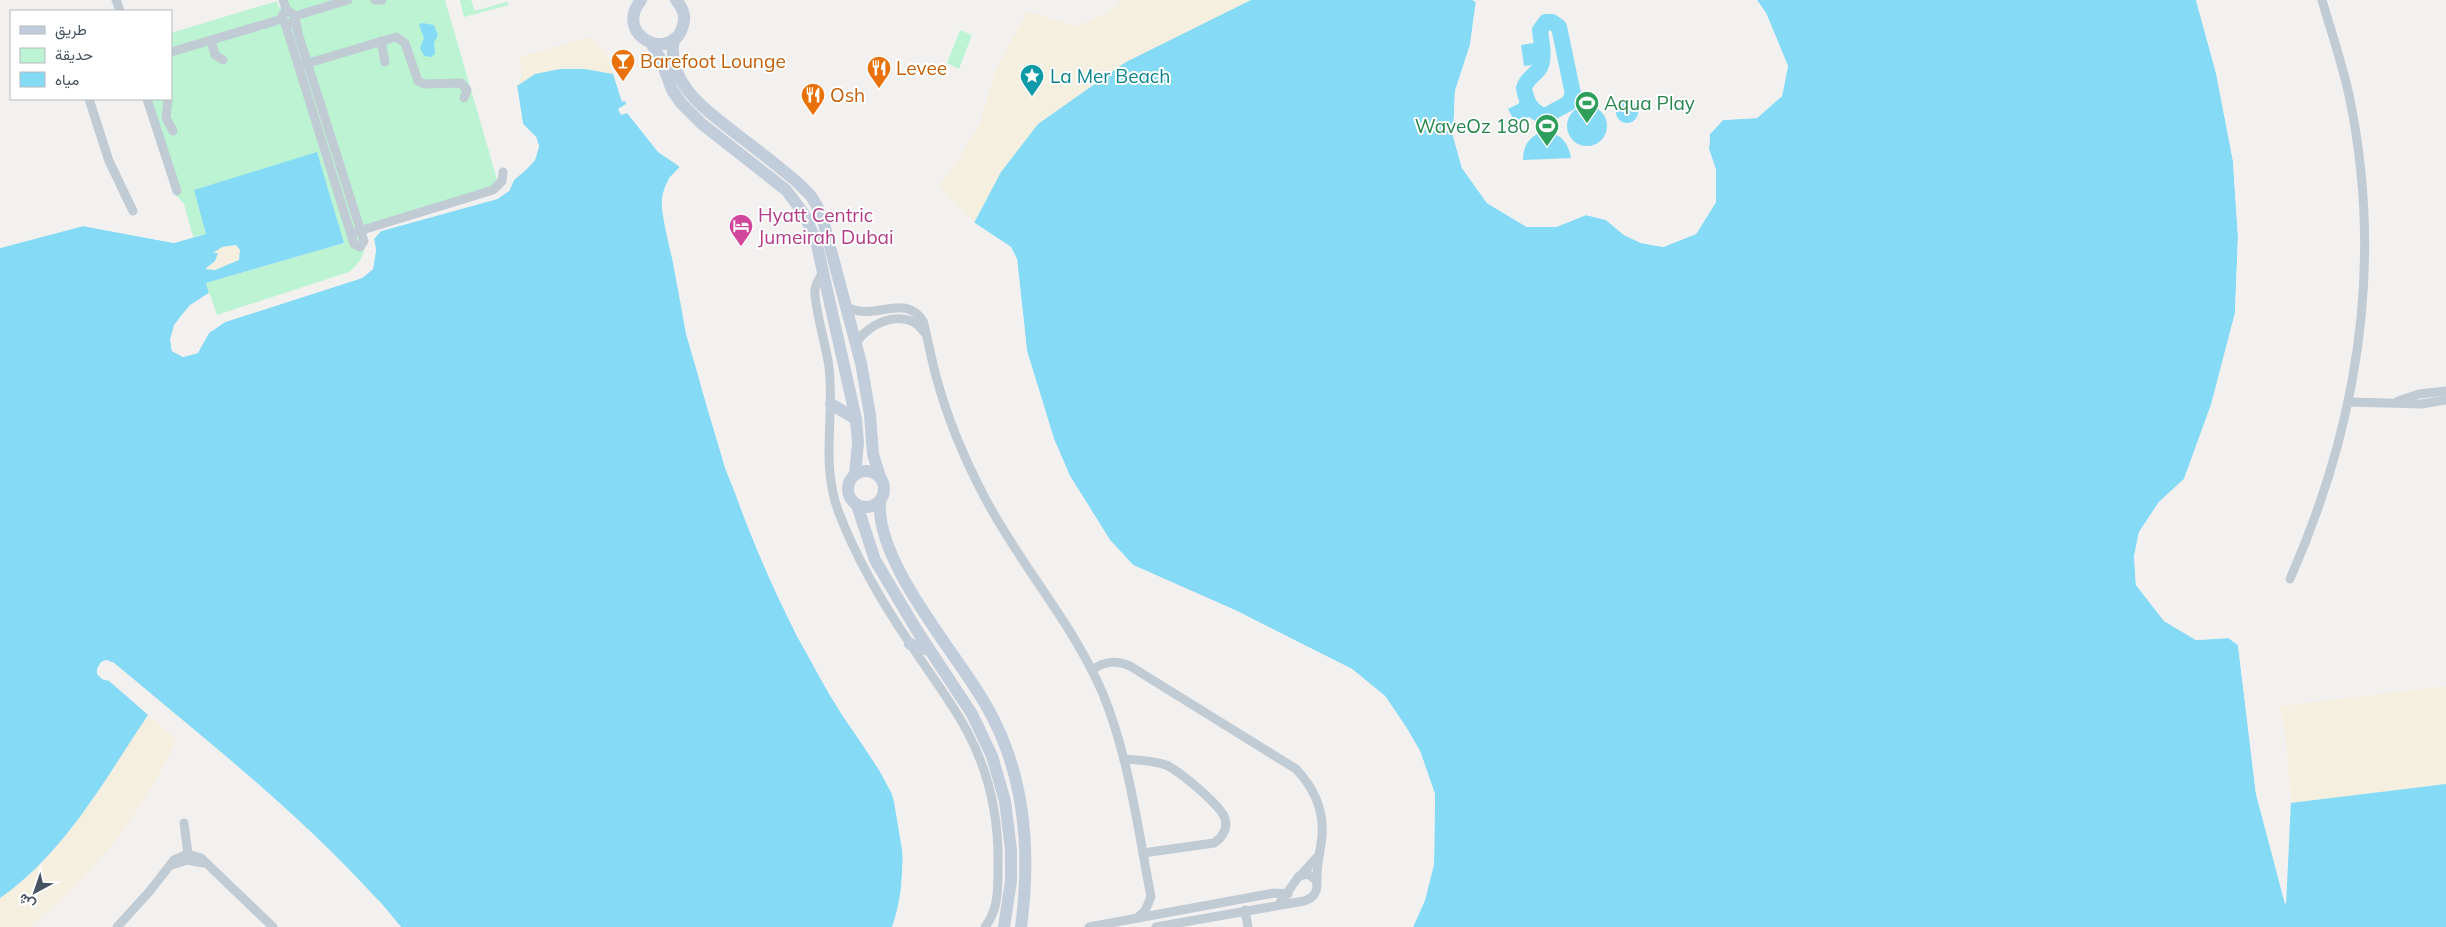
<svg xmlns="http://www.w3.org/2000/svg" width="2446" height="927" font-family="Mulish,Vazirmatn,sans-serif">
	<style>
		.green { fill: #bcf4d3 }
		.sand { fill: #f5efe0 }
		.water { fill: #85dbf5; fill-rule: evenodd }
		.pier { fill: #f3f0f0 }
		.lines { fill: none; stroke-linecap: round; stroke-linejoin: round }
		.river { stroke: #85dbf5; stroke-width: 16 }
		.street { stroke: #c0cbd4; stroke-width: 9 }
		.secondary { stroke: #c2cddb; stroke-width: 12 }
		.labels { text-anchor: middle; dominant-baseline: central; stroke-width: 4; stroke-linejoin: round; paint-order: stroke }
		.food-label { font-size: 19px; fill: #c56008; stroke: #fff; text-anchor: start }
		.culture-label { font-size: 19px; fill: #0d838f; stroke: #fff; text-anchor: start }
		.leisure-label { font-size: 19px; fill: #27864d; stroke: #fff; text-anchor: start }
		.hotel-label { font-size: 19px; fill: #b23c85; stroke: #fff; text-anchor: start }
	</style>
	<rect width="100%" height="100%" fill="#f3f0f0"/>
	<g class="green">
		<path d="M286 0H445L499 186 365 228C366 248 366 258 349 272L217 315 206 283 344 243 317 153 195 190 206 234 193 237 184 204 176 195 151 99H171V33L277 1 279 7 289 5Z"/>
		<path d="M460 0H471L475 11 506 2V0L509 5 464 17Z"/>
		<path d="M960 30 972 35 959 69 947 63Z"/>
	</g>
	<g class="sand">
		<path d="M1121 0H1251L1226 14 975 223 938 186 958 160 980 122 995 72 1027 11 1076 26 1107 13Z"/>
		<path d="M590 37 608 55 613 74 585 69H560L517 86 522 76 519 57Z"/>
		<path d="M236 245 240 250 239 260 215 270 205 269 217 254 213 253 222 247Z"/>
		<path d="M2446 686V784L2291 803 2286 742 2280 706Z"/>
		<path d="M148 715 177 740C143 813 93 876 31 927H0V898C61 856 108 776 148 715Z"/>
	</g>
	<g class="water">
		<path d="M1251 0H1472L1476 2 1470 45 1455 91 1453 136 1462 168 1487 203 1527 227H1556L1586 215 1606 220 1624 235 1641 243 1663 247 1696 234 1716 202V170L1709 149 1710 134 1723 120 1757 118 1782 96 1788 66 1766 13 1757 0H2196L2216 73 2233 161 2238 237 2235 313 2211 405 2184 479 2159 502 2139 532 2134 557 2136 585 2164 621 2196 640 2229 638 2238 645 2256 794 2285 904 2290 803 2446 784V927H1413L1425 900 1434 864 1435 794 1420 751 1406 727 1385 696 1352 669 1237 611 1133 565 1110 540 1070 476 1054 439 1027 351 1017 259 1011 247 974 223 1001 172 1038 124 1126 62Z"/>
		<path d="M422 23 434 25 438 35 434 43 435 54 431 57 424 56 420 48 424 38 419 25Z"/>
		<path d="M1534 43 1536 59 1532 65 1524 66 1521 45Z"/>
		<path d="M560 69H585L613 74 622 102 625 101 626 104 618 109 621 115 627 113 658 152 680 167C670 176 664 185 662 198 660 211 670 248 673 263 697 392 737 519 797 636 812 663 827 692 844 718 860 742 885 769 893 798 906 840 906 886 892 927H401C318 827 213 746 114 663L106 660 97 669 102 679 109 680 148 715C105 779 65 853 0 898V248L83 226 174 243 206 234 194 190 317 152 344 243 206 283 209 293C188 306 167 323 172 351L183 357 197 353 209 333 225 322 362 278 373 269 376 250 374 239 381 231 497 199 509 191 514 180 527 169 535 160 539 146 536 137 523 124 517 86 535 74ZM236 245 240 250 239 260 215 270 205 269 215 261 218 253H213L222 247Z"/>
		<path d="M1525 96 1530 106 1539 114 1529 117 1520 125 1515 122 1508 109 1518 104Z"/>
		<circle cx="1627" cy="112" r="11"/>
		<circle cx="1587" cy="126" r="20"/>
		<path d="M1540 132C1559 131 1568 141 1571 158L1523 160C1523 146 1528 139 1540 132Z"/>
	</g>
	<g class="pier">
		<path d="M1476 0 1478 2 1472 45 1457 92 1456 135 1464 167 1489 201 1528 225H1556L1587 213 1607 218 1626 233 1642 241 1663 244 1694 232 1714 201V170L1706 149 1708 132 1722 117 1756 116 1780 95 1785 67 1764 14 1755 0H1757L1766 13 1788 66 1782 96 1757 118 1723 120 1710 134 1709 149 1716 170V202L1696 234 1663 247 1641 243 1624 235 1606 220 1586 215 1556 227H1527L1487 203 1462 168 1453 136 1455 91 1470 45Z"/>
		<path d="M2196 0H2199L2219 72 2235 160 2240 237 2238 313 2213 405 2187 480 2161 503 2141 533 2136 558 2139 584 2166 620 2197 637 2229 636 2241 644 2259 794 2285 891 2287 803 2291 800 2286 906 2256 794 2238 645 2228 638 2196 640 2164 621 2136 585 2134 557 2139 532 2159 502 2184 479 2211 405 2235 313 2238 237 2233 161 2216 73Z"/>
		<path d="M519 82 517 86 523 124 536 137 539 146 535 160 514 180 509 191 497 199 381 231 374 239 376 250 373 269 362 278 225 322 209 333 198 353 183 357 172 351 170 340 174 325 190 305 209 293 210 296 192 307 176 326 172 340 174 349 183 354 196 351 208 332 224 320 360 276 371 268 373 250 372 238 380 229 496 197 507 189 512 179 533 158 536 146 534 139 521 124 515 86Z"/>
		<path d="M668 157 682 167 671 179 664 200 688 333 728 467 771 576 800 635 844 713 881 768 895 795 905 856 902 905 895 927H892L900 905 903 856 893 796 879 770 842 714 797 636 769 577 725 468 686 334 662 200 669 178 680 167Z"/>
		<path d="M972 221 1011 247 1017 259 1027 351 1054 439 1070 476 1110 540 1133 565 1237 611 1352 669 1385 696 1406 727 1420 751 1435 794 1434 864 1425 900 1413 927H1410L1423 899 1431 864 1433 794 1417 752 1404 728 1383 698 1351 671 1236 613 1131 567 1108 541 1068 477 1051 440 1025 351 1015 259 1009 249 973 225Z"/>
		<path d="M83 224 174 241 193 234V237L174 243 83 226 0 248V245L48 231Z"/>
		<path d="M106 660 114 663 230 760 331 852 382 904 401 927H398L329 854 229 762 112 666 103 664 100 673 111 679 150 713V716L109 681 102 679 97 674V669L101 662Z"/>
	</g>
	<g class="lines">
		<path class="river" d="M1546 22H1552L1559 27 1573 94 1569 103 1545 116C1531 113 1526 101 1524 88 1527 78 1533 77 1539 69 1546 59 1541 41 1540 30Z"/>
		<g class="street">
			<path d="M116 0 120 11"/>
			<path d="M283 0 287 11"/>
			<path d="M375 0H382"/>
			<path d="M295 16 348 0"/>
			<path d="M285 23 354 244 360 247 364 241 298 33 295 16 289 11 285 12 282 16 284 22 287 24 292 23 295 18"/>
			<path d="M211 40 215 55 223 60"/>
			<path d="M381 41 385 62"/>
			<path d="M171 52 282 19"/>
			<path d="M302 65 396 37 405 43 418 81 424 84 461 83 467 90 464 98"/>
			<path d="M89 99 109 161 133 211"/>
			<path d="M147 99 177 191"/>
			<path d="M168 99 166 118 173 131"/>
			<path d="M356 232 493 190 502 181 503 172"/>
			<path d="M823 272C820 277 816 283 815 289 813 303 827 349 829 367 835 417 820 464 839 513 857 560 883 604 911 645 930 674 951 701 967 731 989 772 999 819 998 866 998 887 999 909 985 927"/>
			<path d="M847 307C876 322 904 292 923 321 928 339 931 358 936 376 947 417 964 458 984 496 1019 564 1073 623 1103 694 1129 758 1138 829 1151 897L1145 911 1137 918"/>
			<path d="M856 343C870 321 907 307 924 332"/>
			<path d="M2398 401 2419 394 2446 391"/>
			<path d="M2349 402 2421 404 2446 400"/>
			<path d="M2290 579C2358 425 2384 262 2349 95 2342 63 2331 31 2322 0"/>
			<path d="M1092 670C1105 661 1116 660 1130 666L1296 769C1316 790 1326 815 1321 844 1319 857 1316 870 1317 883"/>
			<path d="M1124 759C1138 760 1152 760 1166 765 1180 771 1217 803 1224 816 1229 827 1223 837 1214 843L1143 853"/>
			<path d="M184 823 188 854"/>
			<path d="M172 865 187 860 203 863"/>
			<path d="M1301 875 1319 855"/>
			<path d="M1245 910 1248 927"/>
			<path d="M117 927 149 892 174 860 188 854 201 858 273 927"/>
			<path d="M1089 927 1274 893 1288 894"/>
			<path d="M1156 927 1304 901C1314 898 1319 890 1316 880L1308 874 1299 876 1279 904"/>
		</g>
		<g class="secondary">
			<path d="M641 0C612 37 674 64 683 25 686 16 682 7 676 0"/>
			<path d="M674 39C665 84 709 112 739 136 759 151 778 166 797 182L811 196 821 213 861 363 870 415 873 454 880 477"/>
			<path d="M651 43 661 60 672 90 681 103 702 124 786 190 804 214 816 241 856 419 858 443 855 474"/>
			<path d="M831 404 856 419"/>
			<circle cx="866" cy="489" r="18"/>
			<path d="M880 501C875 563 957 653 987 707 1026 775 1031 851 1021 927"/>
			<path d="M857 505 875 560 916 629 972 714 992 756 1005 801 1011 850V881L1004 927"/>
			<path d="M910 644 929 650"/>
		</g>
	</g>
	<defs>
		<symbol id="bar-pin" viewBox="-11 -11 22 30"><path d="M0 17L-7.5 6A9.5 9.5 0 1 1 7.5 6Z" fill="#e8710a" stroke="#fff"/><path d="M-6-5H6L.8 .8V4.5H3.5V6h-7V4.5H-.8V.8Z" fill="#fff"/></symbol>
		<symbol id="restaurant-pin" viewBox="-11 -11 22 30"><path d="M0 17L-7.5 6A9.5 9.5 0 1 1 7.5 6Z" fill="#e8710a" stroke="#fff"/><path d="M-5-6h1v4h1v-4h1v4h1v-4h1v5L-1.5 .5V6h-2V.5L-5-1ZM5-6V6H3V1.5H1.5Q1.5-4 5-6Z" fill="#fff"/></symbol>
		<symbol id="sight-pin" viewBox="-11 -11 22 30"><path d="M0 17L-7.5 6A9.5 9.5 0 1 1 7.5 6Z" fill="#0f9aa8" stroke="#fff"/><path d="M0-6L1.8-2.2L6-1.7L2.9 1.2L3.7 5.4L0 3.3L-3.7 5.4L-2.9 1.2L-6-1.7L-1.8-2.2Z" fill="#fff"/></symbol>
		<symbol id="stadium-pin" viewBox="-11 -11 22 30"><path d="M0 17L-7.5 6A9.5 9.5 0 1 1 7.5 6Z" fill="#2e9e5b" stroke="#fff"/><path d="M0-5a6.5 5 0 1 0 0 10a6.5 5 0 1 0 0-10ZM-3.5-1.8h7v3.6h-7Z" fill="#fff"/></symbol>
		<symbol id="hotel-pin" viewBox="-11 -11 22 30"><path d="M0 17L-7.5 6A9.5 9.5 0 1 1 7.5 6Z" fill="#d1479c" stroke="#fff"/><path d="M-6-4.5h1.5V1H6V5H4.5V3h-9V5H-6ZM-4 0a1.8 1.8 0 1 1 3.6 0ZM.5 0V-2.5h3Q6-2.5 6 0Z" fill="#fff"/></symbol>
	</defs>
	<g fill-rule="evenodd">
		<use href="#bar-pin" x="609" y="47" width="28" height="38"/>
		<use href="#restaurant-pin" x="865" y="54" width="28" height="38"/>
		<use href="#sight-pin" x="1018" y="62" width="28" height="38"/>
		<use href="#restaurant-pin" x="799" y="81" width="28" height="38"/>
		<use href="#stadium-pin" x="1573" y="89" width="28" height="38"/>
		<use href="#stadium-pin" x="1533" y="112" width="28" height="38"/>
		<use href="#hotel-pin" x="727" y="212" width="28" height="38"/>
	</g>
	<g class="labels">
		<g class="food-label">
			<text x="640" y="61">Barefoot Lounge</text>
			<text x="896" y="68">Levee</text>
			<text x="830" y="95">Osh</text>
		</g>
		<g class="culture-label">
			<text x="1050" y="76">La Mer Beach</text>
		</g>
		<g class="leisure-label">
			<text x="1604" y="103">Aqua Play</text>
			<text x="1530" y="126" text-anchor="end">WaveOz 180</text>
		</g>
		<g class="hotel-label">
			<text x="758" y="215">Hyatt Centric<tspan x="758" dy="22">Jumeirah Dubai</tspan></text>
		</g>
	</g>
	<rect x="10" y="10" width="162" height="90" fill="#ffffff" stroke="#b5babf"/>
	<rect x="20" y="26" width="25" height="8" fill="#c2cddb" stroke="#b5babf"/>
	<text x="55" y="35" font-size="15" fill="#465360">طريق</text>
	<rect x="20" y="48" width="25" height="15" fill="#bcf4d3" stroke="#b5babf"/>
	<text x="55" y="60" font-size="15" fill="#465360">حديقة</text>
	<rect x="20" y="72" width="25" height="15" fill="#85dbf5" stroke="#b5babf"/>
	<text x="55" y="85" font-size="15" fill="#465360">مياه</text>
	<g transform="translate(35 892) rotate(220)" stroke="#ffffff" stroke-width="4" paint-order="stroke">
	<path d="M0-4L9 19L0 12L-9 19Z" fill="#465360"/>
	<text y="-8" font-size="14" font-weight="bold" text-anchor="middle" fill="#465360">ش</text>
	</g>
</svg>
